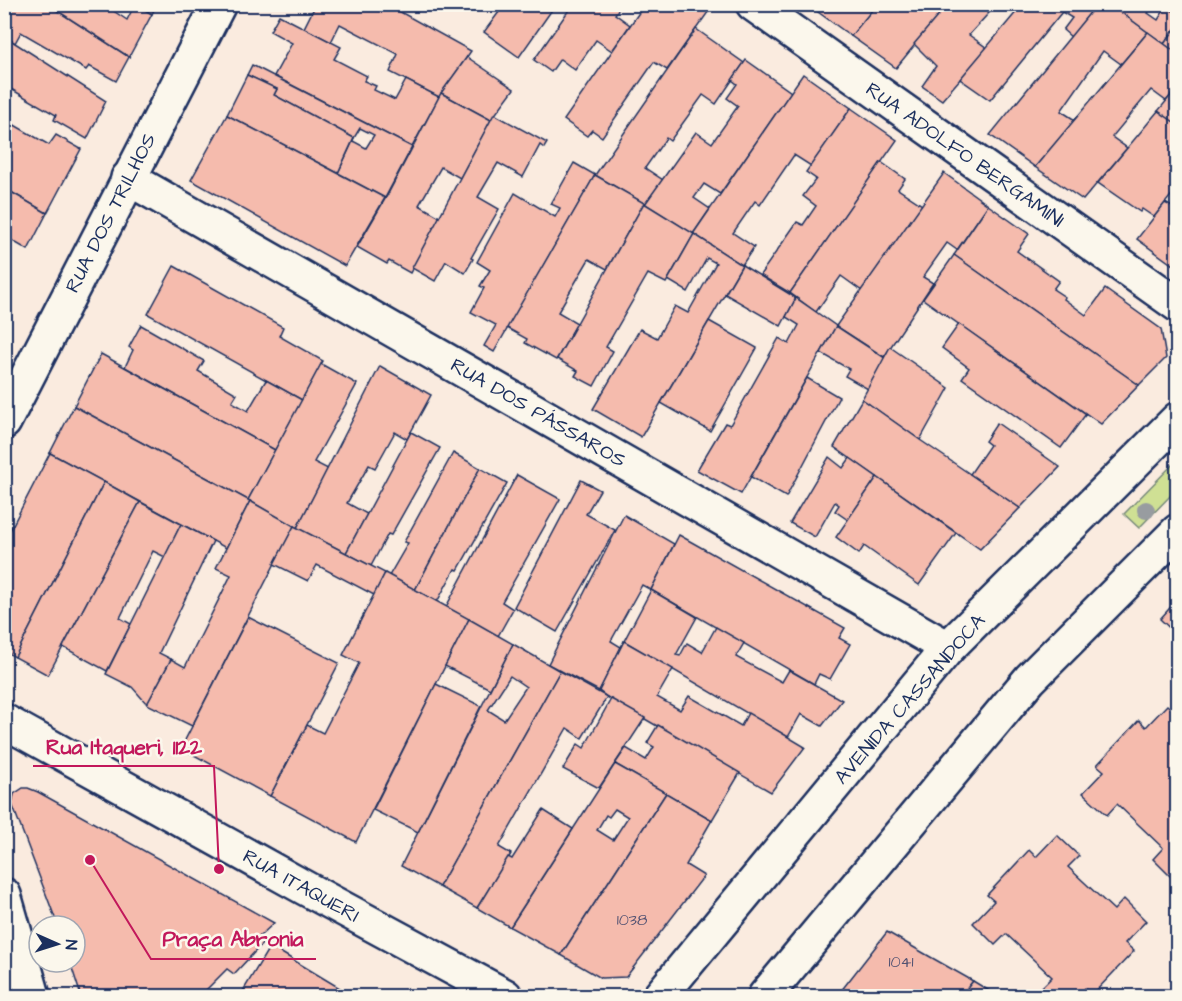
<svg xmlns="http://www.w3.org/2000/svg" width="1182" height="1001" font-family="'Architects Daughter',sans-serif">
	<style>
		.green { fill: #cfe094; stroke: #758879; stroke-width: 1.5 }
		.building { fill: #f5bbad; stroke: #1b2f5e; stroke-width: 1.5; fill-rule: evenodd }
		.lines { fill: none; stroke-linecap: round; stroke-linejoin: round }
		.minor-casing { stroke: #1b2f5e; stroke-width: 38 }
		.tertiary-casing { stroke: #1b2f5e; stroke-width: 38 }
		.minor { stroke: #fbf7ec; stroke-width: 33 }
		.tertiary { stroke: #fbf7ec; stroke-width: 33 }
		.tree { fill: #989ca0 }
		.labels { text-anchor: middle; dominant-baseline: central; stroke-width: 5; stroke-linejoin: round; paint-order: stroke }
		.number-label { font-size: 16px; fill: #525272 }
		.street-label { font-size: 20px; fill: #1b2f5e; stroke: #fbf7ec }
		.leader { fill: none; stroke: #c2185b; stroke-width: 2 }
		.callout-dot { fill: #c2185b; stroke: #fbf7ec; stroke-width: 2 }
		.callout-label { font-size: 21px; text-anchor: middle; font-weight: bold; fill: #c2185b; stroke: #fbf7ec; stroke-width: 5; stroke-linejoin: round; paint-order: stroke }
	</style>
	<rect width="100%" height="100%" fill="#faebdf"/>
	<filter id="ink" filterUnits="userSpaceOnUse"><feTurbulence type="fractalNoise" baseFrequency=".0167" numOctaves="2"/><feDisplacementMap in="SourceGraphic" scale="12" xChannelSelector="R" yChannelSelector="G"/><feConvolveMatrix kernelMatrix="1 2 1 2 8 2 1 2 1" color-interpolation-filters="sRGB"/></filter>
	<g filter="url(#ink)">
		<path class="green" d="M1177 460V489L1139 528 1124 514Z"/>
		<g class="building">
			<path d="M4 4H47L129 57 116 81 89 66 86 70 21 32 15 43 4 36Z"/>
			<path d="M47 4H103L127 20 135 4 152 14 129 57Z"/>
			<path d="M137 4H157L152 14Z"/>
			<path d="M316 4H386L471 51 439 97 390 72 398 54 340 24 331 42 304 28Z"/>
			<path d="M505 4H556L519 57 484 32Z"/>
			<path d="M573 4H622L615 14 630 25 612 51 596 40 575 70 560 59 551 72 534 60Z"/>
			<path d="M645 4H706L711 8 667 70 654 62 602 137 592 130 587 136 564 120Z"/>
			<path d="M807 4H869L874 8 851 36Z"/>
			<path d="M877 4H938L933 10 940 14 896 68 851 36Z"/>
			<path d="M948 4H997L969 35 987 48 942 100 922 86 936 66 914 44Z"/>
			<path d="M1023 4H1097L1071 37 1063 30 1072 18 1062 12 990 100 960 79Z"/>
			<path d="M1097 4H1110L1148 32 1121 64 1103 51 1061 111 1075 120 1035 167 990 135Z"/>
			<path d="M1122 4H1154L1148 13 1158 20 1166 7 1173 11 1178 4V25L1164 44 1118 10Z"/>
			<path d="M279 15 341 47 334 59 367 76 364 81 376 86 374 90 395 100 406 80 439 97 412 147 274 76 292 43 270 31Z"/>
			<path d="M1178 25V54L1164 44Z"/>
			<path d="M696 29 744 63 716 104 703 95 670 141 666 138 645 168 663 180 645 204 595 175Z"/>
			<path d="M1148 32 1178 54V87L1166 101 1151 90 1112 137 1127 148 1083 200 1035 167Z"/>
			<path d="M4 36 106 101 87 139 54 120 56 115 4 85Z"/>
			<path d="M467 57 514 89 491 120 441 93Z"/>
			<path d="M746 60 791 92 720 194 704 184 694 198 710 209 693 234 645 204 696 132 712 143 738 106 727 98 737 84 732 80Z"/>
			<path d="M252 65 412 147 385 198 338 173 353 141 366 148 374 135 360 128 354 138 274 95 277 89 247 75Z"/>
			<path d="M803 74 851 108 811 166 794 155 760 205 755 201 733 233 754 247 742 265 693 234Z"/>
			<path d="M247 75 277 89 274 95 354 138 338 173 227 115Z"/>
			<path d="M1178 87V125L1158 111Z"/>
			<path d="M441 93 491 120 460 178 441 167 419 205 440 217 410 273 389 261 387 264 357 247 388 194Z"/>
			<path d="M851 108 897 140 790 293 760 275 797 222 803 225 816 206 803 196 816 179 806 172Z"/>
			<path d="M1158 111 1178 125V187L1154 217 1142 209 1140 212 1098 183Z"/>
			<path d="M494 114 547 143 544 148 540 145 523 177 498 163 478 197 499 209 471 258 473 259 465 273 446 261 435 281 412 268Z"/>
			<path d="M227 115 385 198 345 266 191 180Z"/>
			<path d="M4 119 49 145 56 135 81 149 47 213 4 188Z"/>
			<path d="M881 162 905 179 898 189 922 205 862 291 841 276 816 312 790 293Z"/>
			<path d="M574 163 595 175 494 352 484 346 496 325 471 312 484 288 480 286 490 270 477 262 515 193 555 217 560 208 551 204Z"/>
			<path d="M944 173 988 205 957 250 947 243 923 277 933 283 884 357 836 326Z"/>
			<path d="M595 175 644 203 607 269 589 259 558 312 577 323 556 360 525 343 527 339 507 328Z"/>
			<path d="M4 188 47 213 28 250 4 236Z"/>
			<path d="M644 203 694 234 666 283 648 274 606 347 613 351 594 386 575 376 578 371 557 359Z"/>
			<path d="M1165 203 1178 210V259L1173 265 1137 239Z"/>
			<path d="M988 205 1029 234 1017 251 1059 281 1053 289 1065 297 1064 299 1086 315 1105 289 1161 329 1166 358 1139 385 954 255Z"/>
			<path d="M694 234 742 265 641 437 593 409 640 329 657 338 675 306 688 313 716 263 707 258 688 292 668 280Z"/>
			<path d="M954 255 1139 385 1101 424 923 299Z"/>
			<path d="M742 265 796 298 781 326 725 294Z"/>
			<path d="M174 266 283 327 279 336 323 361 302 400 148 314Z"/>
			<path d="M4 278 10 281 4 292Z"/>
			<path d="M796 298 836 326 741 494 697 470 725 423 730 425 779 338 789 344 799 325 786 317Z"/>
			<path d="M709 321 757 348 710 431 661 403Z"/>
			<path d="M959 324 1086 414 1061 448 962 378 969 368 942 348Z"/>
			<path d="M141 325 204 361 198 371 237 394 232 402 248 411 266 380 302 400 275 450 125 367 133 350 129 347Z"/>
			<path d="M836 326 885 358 868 389 845 376 849 369 821 353Z"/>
			<path d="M890 347 949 388 920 440 862 399Z"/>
			<path d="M101 354 275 450 248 500 74 406Z"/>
			<path d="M321 364 357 384 314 462 328 469 297 528 248 500Z"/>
			<path d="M380 366 431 395 407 439 395 432 375 468 369 465 347 503 367 514 346 553 297 528Z"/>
			<path d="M807 378 839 397 786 497 751 477Z"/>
			<path d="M862 399 920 440 1020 508 980 549 834 447Z"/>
			<path d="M74 406 250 501 226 548 50 453Z"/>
			<path d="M997 423 1060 467 1020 508 970 474 990 445 985 441Z"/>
			<path d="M411 432 440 448 391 535 388 534 371 566 346 553Z"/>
			<path d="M50 453 104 482 15 657 4 651V542Z"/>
			<path d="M453 453 480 468 415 590 389 576 408 543 404 542Z"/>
			<path d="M829 457 843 468 850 458 877 477 848 520 835 511 839 505 835 502 815 537 790 523Z"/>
			<path d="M480 468 507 483 458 570 455 569 437 602 415 590Z"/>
			<path d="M517 475 560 499 502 602 513 609 498 636 446 607Z"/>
			<path d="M877 477 956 533 919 585 864 546 859 554 836 537Z"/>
			<path d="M581 480 600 490 586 514 615 530 557 632 514 607Z"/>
			<path d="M104 482 140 502 48 675 15 657Z"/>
			<path d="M250 501 294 526 192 726 147 704 171 659 185 667 231 575 216 568Z"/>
			<path d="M140 502 181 524 165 557 153 551 120 618 131 624 107 671 63 647Z"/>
			<path d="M624 515 674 544 651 590 642 585 611 641 621 647 599 691 548 664Z"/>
			<path d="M181 524 213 541 159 653 171 659 147 704 132 687 106 674Z"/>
			<path d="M294 526 385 573 374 595 317 565 308 581 274 564Z"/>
			<path d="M679 535 845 628 839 638 850 644 830 679 819 674 814 684 651 590Z"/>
			<path d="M385 573 469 619 356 842 270 796 307 725 323 733 359 663 343 655Z"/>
			<path d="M651 590 697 617 676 655 680 656 687 643 702 652 716 627 744 643 736 657 782 682 789 670 842 700 822 726 801 714 788 737 624 641Z"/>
			<path d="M1178 599V636L1160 619Z"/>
			<path d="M248 617 339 663 270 796 181 748Z"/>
			<path d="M469 619 513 644 490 689 445 666Z"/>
			<path d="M624 641 673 669 657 697 680 710 689 696 741 726 748 713 805 747 771 792 607 697 599 691Z"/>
			<path d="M513 644 560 671 439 887 401 866ZM510 676 526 687 504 720 488 710Z"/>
			<path d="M560 671 607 697 582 738 567 728 499 847 511 854 477 908 439 887Z"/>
			<path d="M436 684 481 706 418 832 373 810Z"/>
			<path d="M611 699 645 718 599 788 563 769 578 744 584 748Z"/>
			<path d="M1167 705 1178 715V878L1175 881 1153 859 1163 848 1117 804 1107 815 1083 793 1104 771 1097 765 1139 720 1146 727Z"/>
			<path d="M658 725 740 773 712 820 615 764 626 748 646 760 654 747 647 743Z"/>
			<path d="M615 764 666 793 561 955 510 927ZM615 809 628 817 613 840 597 830 606 815 609 817Z"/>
			<path d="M23 788H28L38 792 274 923 259 937 265 941 234 974 227 969 200 996H81L70 962H75V926H58L12 804 14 794Z"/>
			<path d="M666 793 712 820 686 865 704 876 626 977 601 978 561 955Z"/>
			<path d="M543 810 573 829 510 927 477 908 508 857 512 859Z"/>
			<path d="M1057 835 1079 856 1068 867 1114 910 1124 899 1146 921 1125 943 1134 951 1092 995 1085 988 1078 996H1050L1041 988 1052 977 1006 934 995 945 973 923 994 901 987 895 1029 850 1036 857Z"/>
			<path d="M887 932 927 955 973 981 961 996H837Z"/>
			<path d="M270 946 353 996H240Z"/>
			<path d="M973 981 996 995 994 996H961Z"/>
		</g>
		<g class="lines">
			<defs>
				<g id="minor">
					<path d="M753 4 1178 305"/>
					<path d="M128 178 948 648"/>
					<path d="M4 721 305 888 505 996"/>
				</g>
				<g id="tertiary">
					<path d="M4 422 219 4"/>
					<path d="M4 895 33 996"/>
					<path d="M660 996 948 648 1178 419"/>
					<path d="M765 996 1030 679 1178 531"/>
				</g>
			</defs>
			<use href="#minor" class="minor-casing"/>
			<use href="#tertiary" class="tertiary-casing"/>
			<use href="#minor" class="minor"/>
			<use href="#tertiary" class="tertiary"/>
		</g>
		<circle class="tree" cx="1146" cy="510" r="9"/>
	</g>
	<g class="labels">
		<g class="number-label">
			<text x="632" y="920">1038</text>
			<text x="901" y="962">1041</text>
		</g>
		<g class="street-label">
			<text transform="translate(965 155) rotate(35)">RUA ADOLFO BERGAMINI</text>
			<text transform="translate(111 213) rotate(-63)">RUA DOS TRILHOS</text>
			<text transform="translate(538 413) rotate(30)">RUA DOS PÁSSAROS</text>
			<text transform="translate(910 699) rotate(-49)">AVENIDA CASSANDOCA</text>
			<text transform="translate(301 886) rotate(29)">RUA ITAQUERI</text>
		</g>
	</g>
	<path class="leader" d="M219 869L214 766H33M90 860L151 959H316"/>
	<g class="callout-dot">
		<circle cx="219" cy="869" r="6"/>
		<circle cx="90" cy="860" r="6"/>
	</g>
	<g class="callout-label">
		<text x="124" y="754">Rua Itaqueri, 1122</text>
		<text x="233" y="946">Praça Abronia</text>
	</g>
	<rect width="1182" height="1001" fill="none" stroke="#fbf7ec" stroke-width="24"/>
	<rect x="12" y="12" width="1158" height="977" fill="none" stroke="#1b2f5e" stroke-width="2" filter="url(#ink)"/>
	<g transform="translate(57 944) rotate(93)"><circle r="28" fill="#fbf7ec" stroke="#a1a7b3" stroke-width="1.5"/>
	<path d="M0-4.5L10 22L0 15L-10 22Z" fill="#1b2f5e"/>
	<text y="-9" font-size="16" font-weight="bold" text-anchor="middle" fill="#1b2f5e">N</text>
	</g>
</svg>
